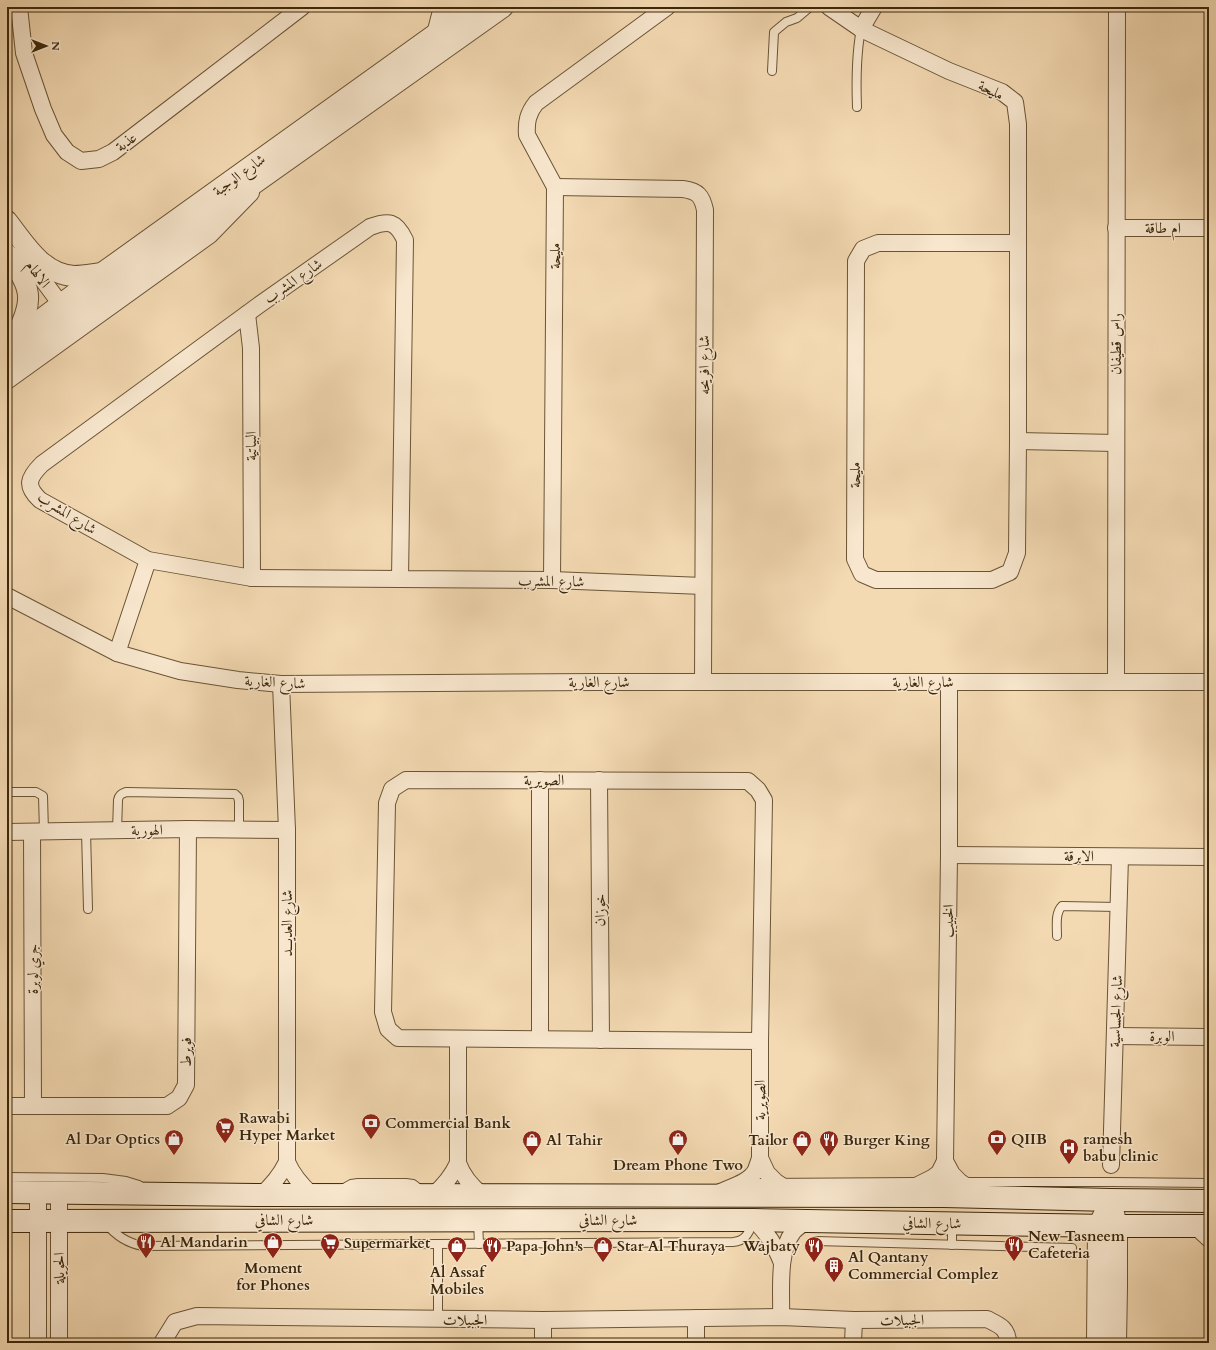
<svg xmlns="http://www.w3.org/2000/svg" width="1216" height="1350" font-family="Cardo,Amiri,serif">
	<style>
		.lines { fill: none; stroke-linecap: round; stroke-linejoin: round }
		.service-casing { stroke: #6a5436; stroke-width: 10 }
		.minor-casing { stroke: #6a5436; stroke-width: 18 }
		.tertiary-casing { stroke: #6a5436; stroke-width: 22 }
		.secondary-casing { stroke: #3c280d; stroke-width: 24 }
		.service { stroke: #f8e7ce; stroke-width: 8 }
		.minor { stroke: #f8e7ce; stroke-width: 16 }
		.tertiary { stroke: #f8e7ce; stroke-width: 20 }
		.secondary { stroke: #f8e7ce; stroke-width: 22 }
		.labels { text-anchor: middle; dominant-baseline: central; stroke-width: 3; stroke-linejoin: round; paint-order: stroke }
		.street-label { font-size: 15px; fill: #3c280d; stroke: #f8e7ce }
		.poi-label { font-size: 15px; font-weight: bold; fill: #3c280d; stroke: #f8e7ce; text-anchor: start }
	</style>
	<rect width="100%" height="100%" fill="#f4dab3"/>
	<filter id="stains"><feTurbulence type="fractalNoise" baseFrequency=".005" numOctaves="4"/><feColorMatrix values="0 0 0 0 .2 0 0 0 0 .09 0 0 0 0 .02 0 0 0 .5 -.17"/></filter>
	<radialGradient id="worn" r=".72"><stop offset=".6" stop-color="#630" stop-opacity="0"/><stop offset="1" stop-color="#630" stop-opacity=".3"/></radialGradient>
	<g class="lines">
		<defs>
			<g id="service">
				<path d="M772 71 774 32 786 22 797 18 810 7"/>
				<path d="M857 107C856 80 856 55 861 29"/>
				<path d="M7 792H36L43 796 44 832"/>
				<path d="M86 831 88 909"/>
				<path d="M117 831 118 800C119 795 121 794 126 792L235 794 238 797 239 801V830"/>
				<path d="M1057 936C1057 926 1055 913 1062 906L1118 907"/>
				<path d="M7 1177 103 1178 126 1181 139 1185"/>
				<path d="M930 1182H1112L1209 1183"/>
				<path d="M746 1183 916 1182"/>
				<path d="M342 1189 351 1184 358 1183H406L413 1184 421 1190"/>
				<path d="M478 1221 479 1244"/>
				<path d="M106 1224C117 1236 127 1243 143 1246L733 1242C746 1241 749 1232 754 1221"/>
				<path d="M816 1241 1072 1248"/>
				<path d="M438 1244V1320"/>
				<path d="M952 1245V1224"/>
			</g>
			<g id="minor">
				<path d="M19 7 24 53 43 109 54 135 67 152 81 161 99 159 113 152 302 7"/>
				<path d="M829 7 861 29 949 71 1002 92 1015 102 1018 124V441L1017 553 1010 572 992 580H876L862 574 855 559 856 261 863 249 878 243H1017"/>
				<path d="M861 29 874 7"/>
				<path d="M435 34 442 7"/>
				<path d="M555 187 683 189C698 191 702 196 705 210L703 682"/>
				<path d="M1116 228H1209"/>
				<path d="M22 252 68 314"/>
				<path d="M247 314 251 348 252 578"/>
				<path d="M7 381 210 235 251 193"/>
				<path d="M1018 441 1116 443"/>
				<path d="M400 579 405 240C396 221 389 220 370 227L259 305 42 464C28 478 25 486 40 500L148 560 252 578 552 580 703 586"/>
				<path d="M552 580 555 187 527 135C526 122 528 113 536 103L667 7"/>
				<path d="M7 596 117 653 180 671 238 680 281 684 597 682H1209"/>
				<path d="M117 653 148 560"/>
				<path d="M949 682V855L945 1161 952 1174 960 1182 983 1197"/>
				<path d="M1116 682 1117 7"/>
				<path d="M540 780V1039"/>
				<path d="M599 780 601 1040"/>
				<path d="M7 832 188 829 287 830"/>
				<path d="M32 832 33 1106"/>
				<path d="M949 855 1209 857"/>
				<path d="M1115 1036 1209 1037"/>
				<path d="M458 1039V1163C463 1177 471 1186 482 1195"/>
				<path d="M760 1041 398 1038 388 1029 383 1012 387 803 392 789 406 780 748 781 758 790 764 800 760 1041V1158"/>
				<path d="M7 1106H167L179 1098 186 1085 188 829"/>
				<path d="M287 1162C293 1176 301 1185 312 1195"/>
				<path d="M1111 1165 1120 857"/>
				<path d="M718 1193C730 1187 749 1183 756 1170 757 1166 759 1162 760 1158L767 1173 776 1182 797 1196"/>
				<path d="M900 1194 932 1178 939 1173 945 1161"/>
				<path d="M261 1195C273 1185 280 1176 287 1162V830L281 684"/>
				<path d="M433 1195C444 1186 452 1176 458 1163"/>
				<path d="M754 1220C768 1234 775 1245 782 1263"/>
				<path d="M1195 1226 1209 1239"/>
				<path d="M781 1317C782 1292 777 1253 793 1232 797 1227 803 1224 808 1220"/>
				<path d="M38 1343V1192"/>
				<path d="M59 1343V1192"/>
				<path d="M162 1343 175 1322 197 1316 543 1320 781 1317 854 1320 987 1319C999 1325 1008 1328 1008 1343"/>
				<path d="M543 1343V1320"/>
				<path d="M696 1343V1318"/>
				<path d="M853 1343 854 1320"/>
			</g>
			<g id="tertiary">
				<path d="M7 221C25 244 42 274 74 276 84 276 93 274 102 273"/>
				<path d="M7 254C32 287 35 300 15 337"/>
				<path d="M7 345 102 273 473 7"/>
				<path d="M7 365 69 315 503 7"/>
				<path d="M1113 1209 1117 1226V1287L1116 1343"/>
				<path d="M1097 1343 1098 1226 1111 1200"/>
			</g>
			<g id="secondary">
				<path d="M7 1192 261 1195 944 1196 1111 1200 1209 1201"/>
				<path d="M7 1221 754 1220 1110 1226H1209"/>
			</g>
		</defs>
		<use href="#service" class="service-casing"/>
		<use href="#minor" class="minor-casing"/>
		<use href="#tertiary" class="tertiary-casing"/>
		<use href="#secondary" class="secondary-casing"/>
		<use href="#service" class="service"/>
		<use href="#minor" class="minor"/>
		<use href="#tertiary" class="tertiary"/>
		<use href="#secondary" class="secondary"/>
	</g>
	<defs>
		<symbol id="bank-pin" viewBox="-11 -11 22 30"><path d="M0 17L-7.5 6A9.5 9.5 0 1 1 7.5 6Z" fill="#8f2418" stroke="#f8e7ce"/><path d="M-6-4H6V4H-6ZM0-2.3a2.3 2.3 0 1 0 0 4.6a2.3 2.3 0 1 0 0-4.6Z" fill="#fff"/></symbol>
		<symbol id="supermarket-pin" viewBox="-11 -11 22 30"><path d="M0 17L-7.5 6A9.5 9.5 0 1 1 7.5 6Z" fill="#8f2418" stroke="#f8e7ce"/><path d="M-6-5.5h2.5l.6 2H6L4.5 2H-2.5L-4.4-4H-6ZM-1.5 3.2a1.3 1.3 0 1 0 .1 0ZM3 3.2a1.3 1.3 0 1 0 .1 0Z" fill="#fff"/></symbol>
		<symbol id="shop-pin" viewBox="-11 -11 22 30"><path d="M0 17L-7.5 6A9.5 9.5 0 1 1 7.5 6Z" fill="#8f2418" stroke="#f8e7ce"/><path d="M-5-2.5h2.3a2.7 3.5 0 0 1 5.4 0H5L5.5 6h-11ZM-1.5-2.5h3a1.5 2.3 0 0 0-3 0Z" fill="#fff"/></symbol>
		<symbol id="restaurant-pin" viewBox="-11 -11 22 30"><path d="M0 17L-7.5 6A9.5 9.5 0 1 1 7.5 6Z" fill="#8f2418" stroke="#f8e7ce"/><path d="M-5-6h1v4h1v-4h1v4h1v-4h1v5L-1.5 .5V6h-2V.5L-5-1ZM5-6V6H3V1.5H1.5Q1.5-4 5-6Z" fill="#fff"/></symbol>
		<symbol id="hospital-pin" viewBox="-11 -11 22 30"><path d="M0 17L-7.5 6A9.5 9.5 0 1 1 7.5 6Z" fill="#8f2418" stroke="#f8e7ce"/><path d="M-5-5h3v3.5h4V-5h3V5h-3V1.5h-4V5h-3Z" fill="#fff"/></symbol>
		<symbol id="building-pin" viewBox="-11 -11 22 30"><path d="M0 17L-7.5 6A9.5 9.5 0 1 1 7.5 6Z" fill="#8f2418" stroke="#f8e7ce"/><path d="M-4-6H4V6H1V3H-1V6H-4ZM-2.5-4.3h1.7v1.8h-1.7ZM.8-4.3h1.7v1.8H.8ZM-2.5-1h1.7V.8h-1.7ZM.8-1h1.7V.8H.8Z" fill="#fff"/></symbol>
	</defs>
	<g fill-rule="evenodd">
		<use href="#bank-pin" x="360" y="1112" width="22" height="30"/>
		<use href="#supermarket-pin" x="214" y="1116" width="22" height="30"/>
		<use href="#shop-pin" x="163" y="1128" width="22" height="30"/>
		<use href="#shop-pin" x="667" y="1128" width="22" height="30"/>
		<use href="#bank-pin" x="986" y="1128" width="22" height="30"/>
		<use href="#shop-pin" x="521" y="1129" width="22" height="30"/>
		<use href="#shop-pin" x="791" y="1129" width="22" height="30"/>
		<use href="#restaurant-pin" x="818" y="1129" width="22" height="30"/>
		<use href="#hospital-pin" x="1058" y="1137" width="22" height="30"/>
		<use href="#restaurant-pin" x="135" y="1231" width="22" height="30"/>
		<use href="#shop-pin" x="262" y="1231" width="22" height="30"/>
		<use href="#supermarket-pin" x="319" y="1232" width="22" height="30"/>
		<use href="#restaurant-pin" x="1003" y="1234" width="22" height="30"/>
		<use href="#shop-pin" x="446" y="1235" width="22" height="30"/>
		<use href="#restaurant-pin" x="481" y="1235" width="22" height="30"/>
		<use href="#shop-pin" x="592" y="1235" width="22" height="30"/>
		<use href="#restaurant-pin" x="803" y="1235" width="22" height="30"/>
		<use href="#building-pin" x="823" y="1255" width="22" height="30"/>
	</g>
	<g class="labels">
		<g class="street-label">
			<text transform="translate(991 90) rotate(26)">مليحة</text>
			<text transform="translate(126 142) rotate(-37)">عذبة</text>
			<text transform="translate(239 175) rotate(-36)">شارع الوجبة</text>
			<text x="1163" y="228">ام طاقة</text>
			<text transform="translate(555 256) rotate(-90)">مليحة</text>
			<text transform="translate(38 274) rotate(53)">الالهام</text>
			<text transform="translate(293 281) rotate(-35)">شارع المشرب</text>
			<text transform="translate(1116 344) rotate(-90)">راس قطيفان</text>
			<text transform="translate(704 365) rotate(-90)">شارع افريحه</text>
			<text transform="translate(251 446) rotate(-90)">البياتية</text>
			<text transform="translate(855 475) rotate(-90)">مليحة</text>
			<text transform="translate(67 513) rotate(32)">شارع المشرب</text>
			<text transform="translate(551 581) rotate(1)">شارع المشرب</text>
			<text transform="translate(275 682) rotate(3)">شارع الغارية</text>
			<text x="599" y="682">شارع الغارية</text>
			<text x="923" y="682">شارع الغارية</text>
			<text x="544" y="780">الصويرية</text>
			<text transform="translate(147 830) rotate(-1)">الهورية</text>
			<text x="1079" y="856">الابرقة</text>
			<text transform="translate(600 910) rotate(-90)">خوزان</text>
			<text transform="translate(948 921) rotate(-89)">الخبيب</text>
			<text transform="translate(287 923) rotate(-90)">شارع العديـــد</text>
			<text transform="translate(33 969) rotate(-90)">جري لوبرة</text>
			<text transform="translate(1116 1011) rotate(-88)">شارع الجساسية</text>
			<text transform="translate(1162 1036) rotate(1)">الوبرة</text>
			<text transform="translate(186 1052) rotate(-90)">فويرط</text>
			<text transform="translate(760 1100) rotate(-90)">الصويرية</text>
			<text x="284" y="1220">شارع الشافي</text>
			<text x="608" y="1220">شارع الشافي</text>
			<text transform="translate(932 1223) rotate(1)">شارع الشافي</text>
			<text transform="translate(59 1268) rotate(-90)">الحويلة</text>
			<text x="465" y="1320">الجبيلات</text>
			<text transform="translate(902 1320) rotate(-1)">الجبيلات</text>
		</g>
		<g class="poi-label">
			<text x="239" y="1118">Rawabi<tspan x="239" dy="17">Hyper Market</tspan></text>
			<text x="385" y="1123">Commercial Bank</text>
			<text x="160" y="1139" text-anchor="end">Al Dar Optics</text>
			<text x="1011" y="1139">QIIB</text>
			<text x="1083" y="1139">ramesh<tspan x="1083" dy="17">babu clinic</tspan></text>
			<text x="546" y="1140">Al Tahir</text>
			<text x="788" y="1140" text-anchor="end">Tailor</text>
			<text x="843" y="1140">Burger King</text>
			<text x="678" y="1165" text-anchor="middle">Dream Phone Two</text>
			<text x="1028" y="1236">New Tasneem<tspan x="1028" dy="17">Cafeteria</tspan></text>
			<text x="160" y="1242">Al Mandarin</text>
			<text x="344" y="1243">Supermarket</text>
			<text x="506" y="1246">Papa John's</text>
			<text x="617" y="1246">Star Al Thuraya</text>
			<text x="800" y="1246" text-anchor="end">Wajbaty</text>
			<text x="848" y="1257">Al Qantany<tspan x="848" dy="17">Commercial Complez</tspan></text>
			<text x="273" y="1268" text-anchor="middle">Moment<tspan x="273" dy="17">for Phones</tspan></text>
			<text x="457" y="1272" text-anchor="middle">Al Assaf<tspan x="457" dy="17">Mobiles</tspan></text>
		</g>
	</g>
	<rect width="1216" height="1350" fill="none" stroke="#f4dab3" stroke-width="24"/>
	<rect x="8" y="8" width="1200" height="1334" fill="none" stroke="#3c280d" stroke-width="2"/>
	<rect x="12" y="12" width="1192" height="1326" fill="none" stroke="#3c280d"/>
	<g transform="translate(46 46) rotate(90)" stroke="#f8e7ce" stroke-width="3" paint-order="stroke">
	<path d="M0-3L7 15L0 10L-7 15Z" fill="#3c280d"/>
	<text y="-6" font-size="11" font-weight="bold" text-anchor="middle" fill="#3c280d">N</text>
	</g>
	<rect width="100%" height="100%" filter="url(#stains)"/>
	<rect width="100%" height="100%" fill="url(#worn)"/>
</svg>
